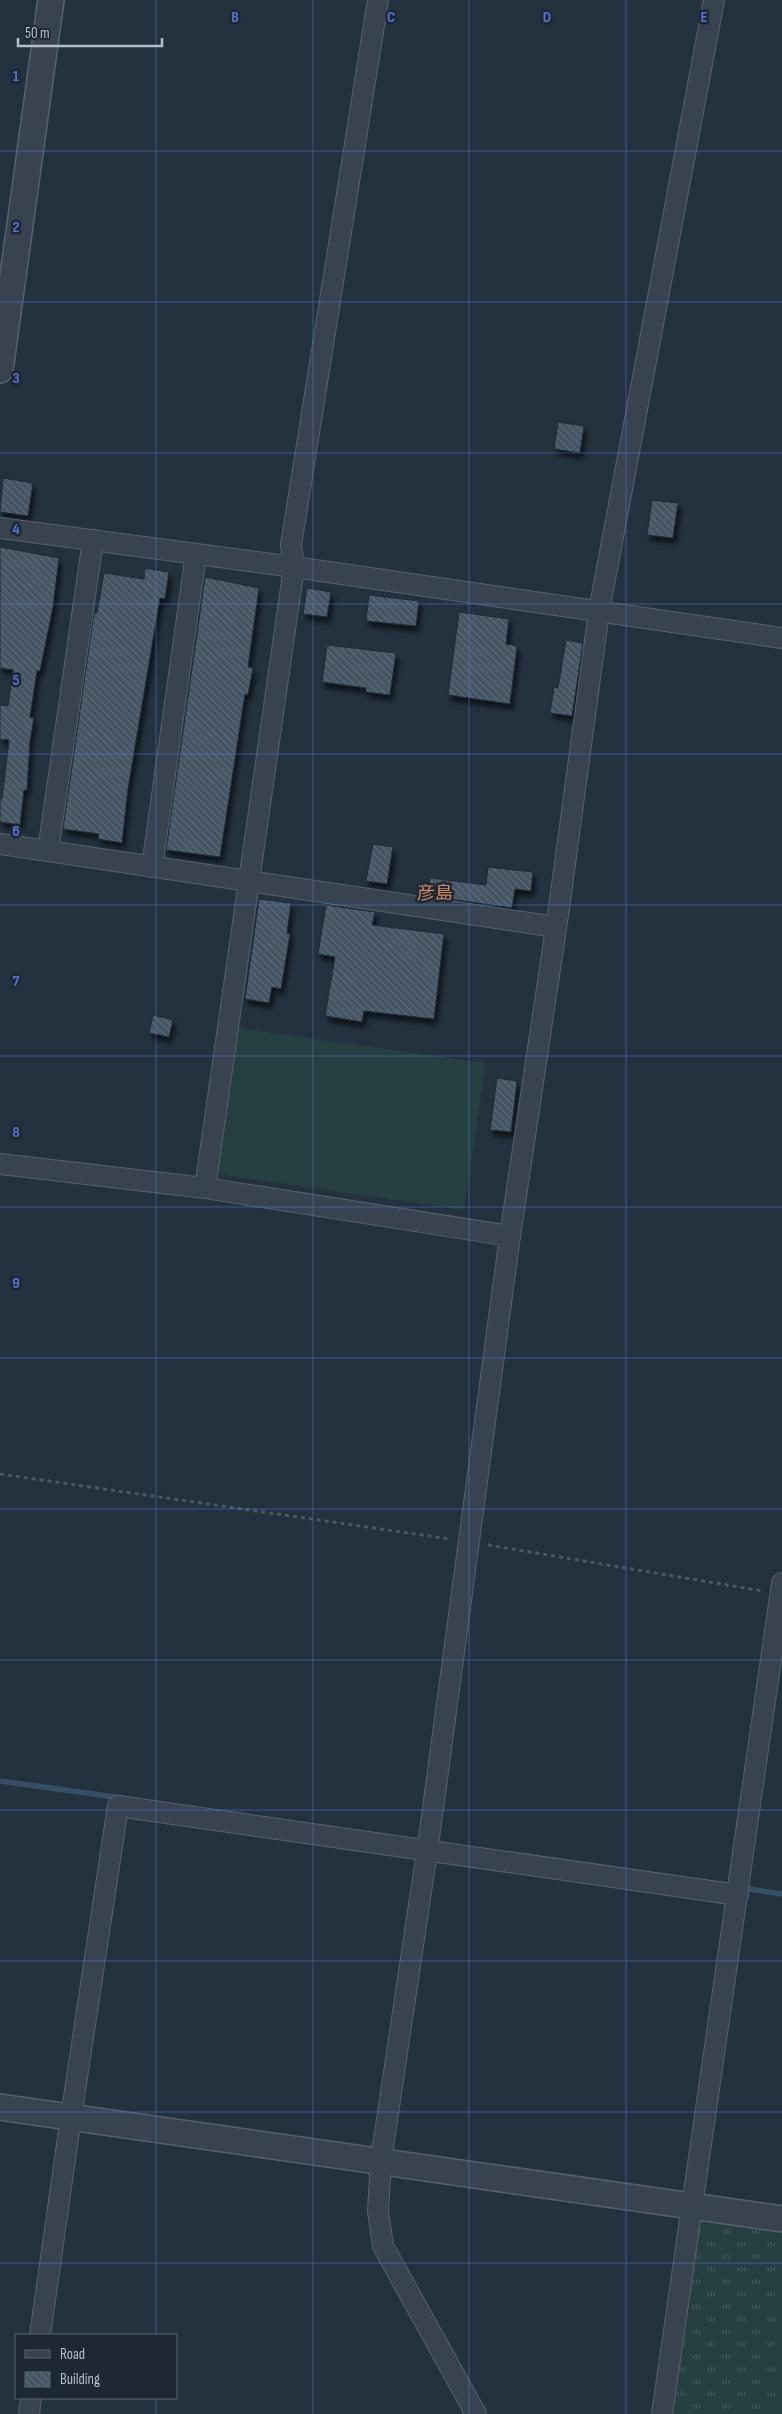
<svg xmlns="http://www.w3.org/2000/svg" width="782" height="2414" font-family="'Sofia Sans Condensed','Noto Sans JP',sans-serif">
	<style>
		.grass { fill: url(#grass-tufts) }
		.garden { fill: #263f40 }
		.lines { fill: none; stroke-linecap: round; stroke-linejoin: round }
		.stream { stroke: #374e67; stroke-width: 5.5 }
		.building { fill: url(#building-back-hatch); stroke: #1f2a36; filter: url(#shadow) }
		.minor-casing { stroke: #56616d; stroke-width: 22 }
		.tertiary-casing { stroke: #56616d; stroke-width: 28 }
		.path { stroke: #445c5d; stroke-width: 3; stroke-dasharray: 4 4; stroke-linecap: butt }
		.minor { stroke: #38434f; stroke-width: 20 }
		.tertiary { stroke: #38434f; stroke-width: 25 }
		.grid { fill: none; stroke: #5275d3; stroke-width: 1; stroke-opacity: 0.55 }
		.labels { text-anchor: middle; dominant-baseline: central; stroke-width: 5; stroke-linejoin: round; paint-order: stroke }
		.quarter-label { font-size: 18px; fill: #d88b61; stroke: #1d2834 }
		.grid-label { font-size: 16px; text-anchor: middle; font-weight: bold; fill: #5275d3; stroke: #1d2834; stroke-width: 5; stroke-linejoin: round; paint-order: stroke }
	</style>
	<defs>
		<pattern id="grass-tufts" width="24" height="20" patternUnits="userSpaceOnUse" patternTransform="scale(1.25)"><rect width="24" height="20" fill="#263f40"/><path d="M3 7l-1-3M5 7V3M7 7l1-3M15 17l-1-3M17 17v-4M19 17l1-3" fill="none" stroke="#43595a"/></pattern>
		<pattern id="building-back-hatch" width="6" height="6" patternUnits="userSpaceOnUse" patternTransform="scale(1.25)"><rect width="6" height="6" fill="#455463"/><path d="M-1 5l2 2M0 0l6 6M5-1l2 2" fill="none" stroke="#5d6b78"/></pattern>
		<filter id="shadow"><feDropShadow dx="3" dy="5.5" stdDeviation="2.5" flood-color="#0009"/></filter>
	</defs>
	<rect width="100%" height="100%" fill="#24323f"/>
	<path class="grass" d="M699 2218 782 2229V2414H670Z"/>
	<path class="garden" d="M239 1028 486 1063 464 1210 217 1174Z"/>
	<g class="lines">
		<g class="stream">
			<path d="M0 1781 122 1798"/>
			<path d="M742 1888 782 1894"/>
		</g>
	</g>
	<g class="building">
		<path d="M558 422 584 426 580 453 554 449Z"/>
		<path d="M3 478 33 483 28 516 0 512Z"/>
		<path d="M652 500 678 503 673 538 647 535Z"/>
		<path d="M0 547 59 558 53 607 40 671H37L30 717 34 718 30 741 27 790H24L20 825 0 822V799H2L9 740 0 739V705L8 706 13 670 0 668Z"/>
		<path d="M145 568 169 572 165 599 160 598 128 789 122 843 98 839 99 834 63 829 94 613H97L104 573 144 579Z"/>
		<path d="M205 577 259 588 248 667 253 668 248 695 245 694 220 857 166 850Z"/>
		<path d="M307 588 331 592 327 617 303 614Z"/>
		<path d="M369 595 419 601 416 626 366 621Z"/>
		<path d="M459 612 509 619 506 644 517 646 510 704 448 695Z"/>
		<path d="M566 640 583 643 572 716 550 713 554 687 558 688Z"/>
		<path d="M327 645 396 653 390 695 366 692V688L322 682Z"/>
		<path d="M373 844 393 847 387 884 366 881Z"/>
		<path d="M488 867 533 872 531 891 515 889 512 908 428 896 430 878 486 885Z"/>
		<path d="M259 899 291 903 287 933 290 934 281 989 272 987 269 1003 245 999Z"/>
		<path d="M326 905 375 912 372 925 444 934 434 1019 364 1011 362 1022 325 1016 335 957 318 954Z"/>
		<path d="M153 1015 173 1020 169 1037 149 1033Z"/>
		<path d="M497 1078 517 1081 511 1132 490 1130Z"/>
	</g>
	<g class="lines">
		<defs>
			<g id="minor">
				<path d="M0 528 294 567 782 638"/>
				<path d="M0 844 556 927"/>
				<path d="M48 851 93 540"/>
				<path d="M152 867 196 554"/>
				<path d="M0 1164 205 1188 510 1236"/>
				<path d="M205 1188 294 567 291 545 378 0"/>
				<path d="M40 2335 71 2117 118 1806 738 1895"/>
				<path d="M29 2414 31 2398"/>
				<path d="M476 2414 383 2246 378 2211 381 2160 429 1838 510 1236 559 908 599 611 714 0"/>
				<path d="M662 2414 782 1583"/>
			</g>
			<g id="tertiary">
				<path d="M0 370 51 0"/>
				<path d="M0 2107 782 2219"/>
			</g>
		</defs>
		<use href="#minor" class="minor-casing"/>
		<use href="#tertiary" class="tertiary-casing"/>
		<g class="path">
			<path d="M0 1474 450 1539"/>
			<path d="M488 1545 763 1591"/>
		</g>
		<use href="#minor" class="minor"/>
		<use href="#tertiary" class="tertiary"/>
	</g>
	<path class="grid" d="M156 0V2335M313 0V2414M469 0V2414M626 0V2414M0 151H782M0 302H782M0 453H782M0 604H782M0 754H782M0 905H782M0 1056H782M0 1207H782M0 1358H782M0 1509H782M0 1660H782M0 1810H782M0 1961H782M0 2112H782M0 2263H782M156 2398V2414"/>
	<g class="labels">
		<g class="quarter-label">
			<text x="435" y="893">彦島</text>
		</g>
	</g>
	<g class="grid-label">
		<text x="235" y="22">B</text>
		<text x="391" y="22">C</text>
		<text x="547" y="22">D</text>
		<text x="704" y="22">E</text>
		<text x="16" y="81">1</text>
		<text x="16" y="232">2</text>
		<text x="16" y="383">3</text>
		<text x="16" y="534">4</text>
		<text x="16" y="685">5</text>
		<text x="16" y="836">6</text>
		<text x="16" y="986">7</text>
		<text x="16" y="1137">8</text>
		<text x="16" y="1288">9</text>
	</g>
	<rect x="15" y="2334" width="162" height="65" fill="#1d2834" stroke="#596470"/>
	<rect x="25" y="2350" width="25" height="8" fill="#38434f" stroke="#596470"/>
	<text x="60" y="2359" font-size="15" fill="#b4beca">Road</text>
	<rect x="25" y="2372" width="25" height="15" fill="url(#building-back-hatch)" stroke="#596470"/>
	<text x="60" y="2384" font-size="15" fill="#b4beca">Building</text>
	<path d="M18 38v8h144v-8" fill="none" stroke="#b4beca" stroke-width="2.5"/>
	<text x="25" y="38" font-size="15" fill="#b4beca" stroke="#1d2834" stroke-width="4" paint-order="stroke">50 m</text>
</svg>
